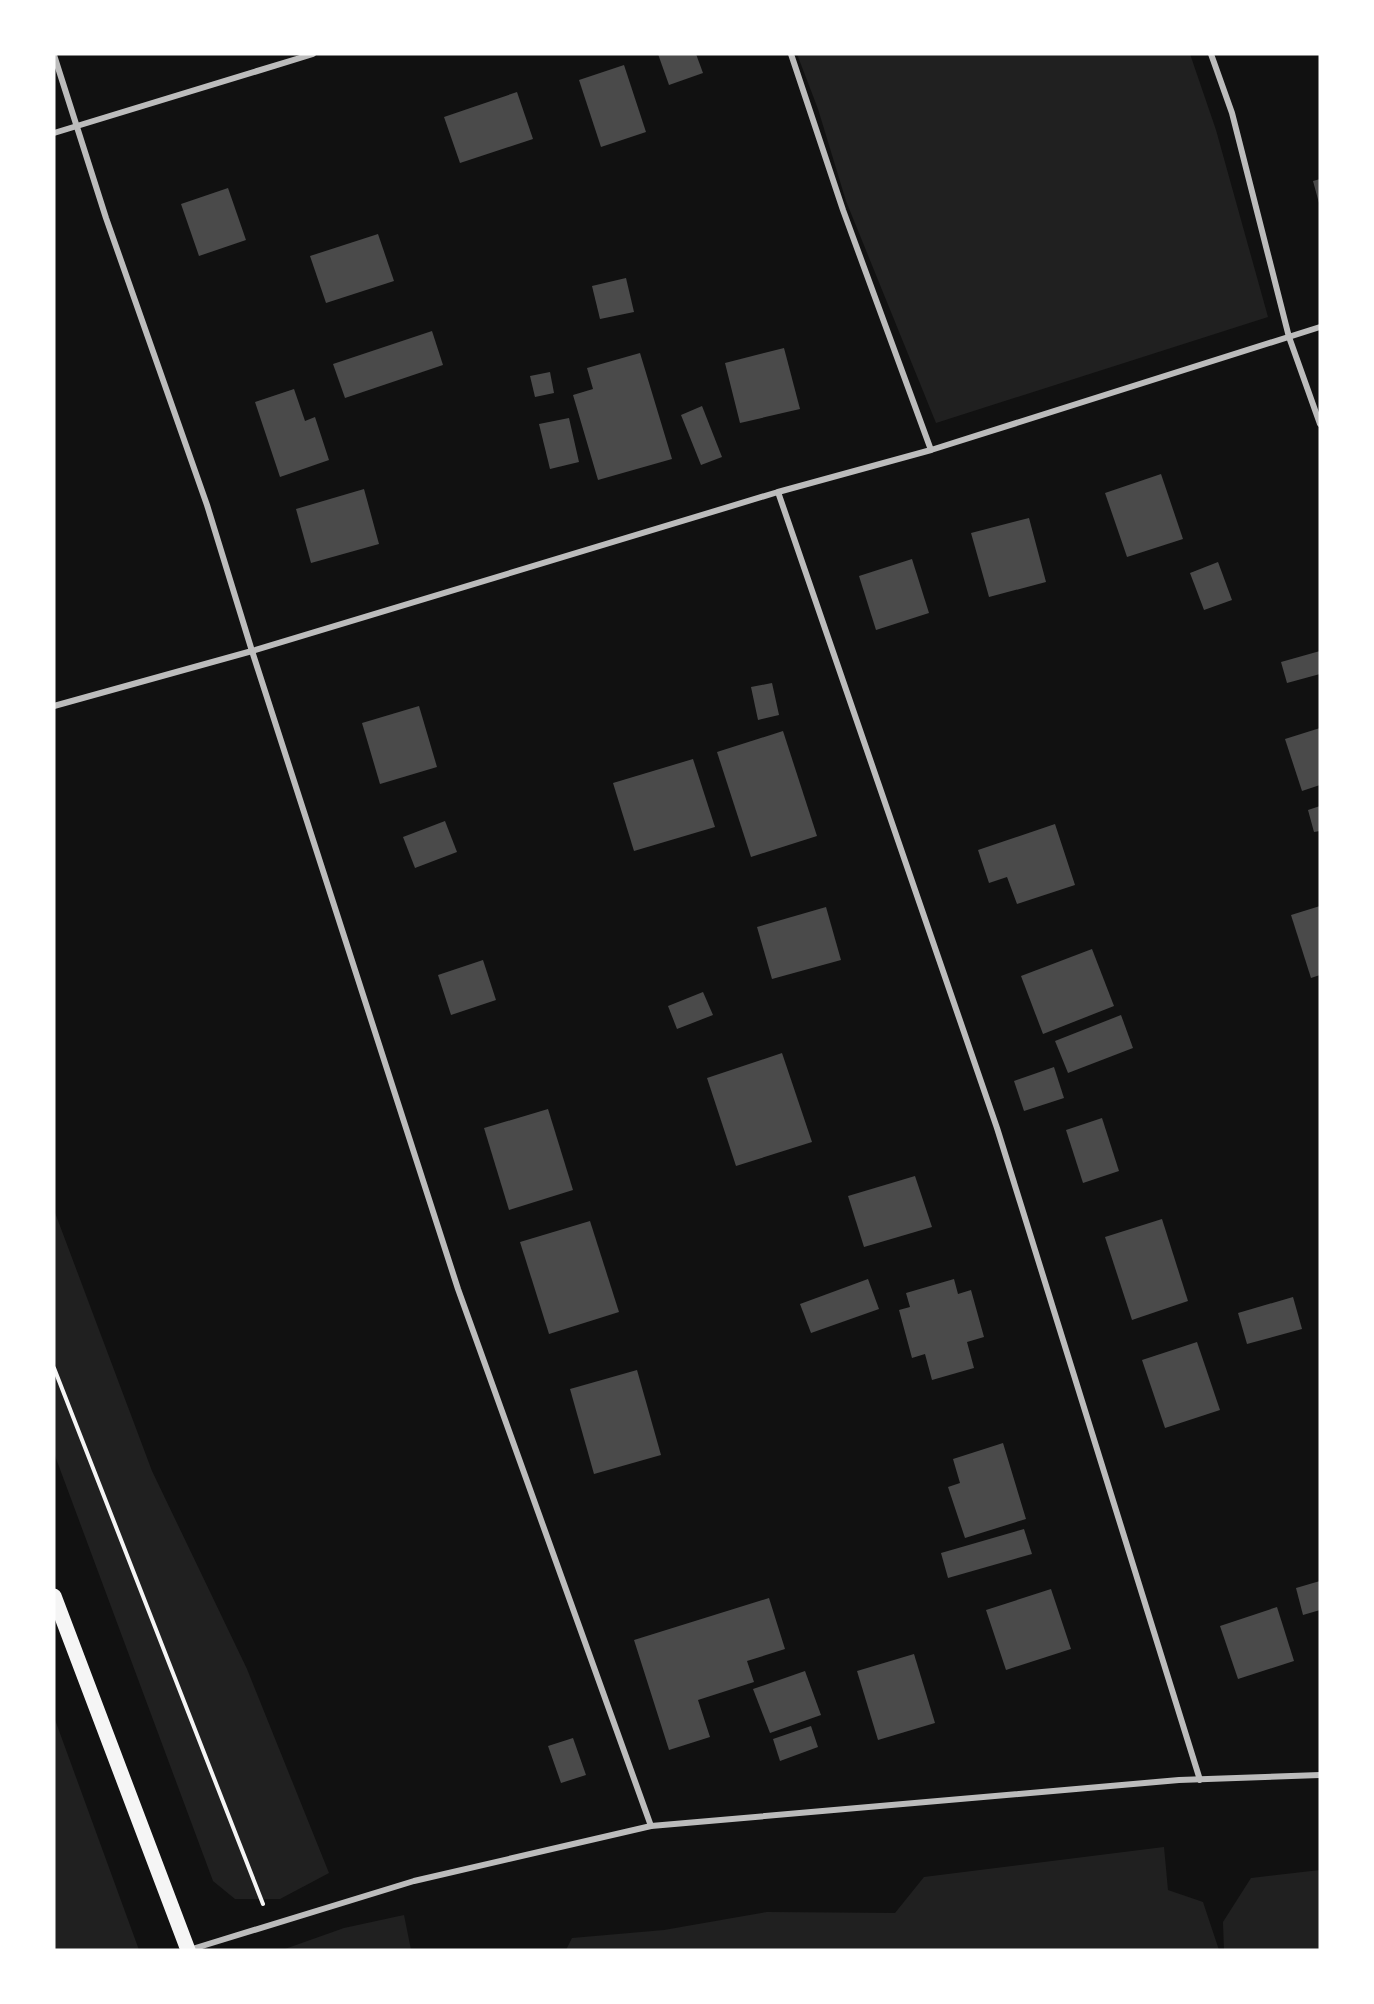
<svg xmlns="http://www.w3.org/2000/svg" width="1374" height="2004" font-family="Arial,sans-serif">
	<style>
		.green { fill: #202020 }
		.building { fill: #4a4a4a }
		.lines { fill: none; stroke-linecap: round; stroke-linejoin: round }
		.path { stroke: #f5f5f5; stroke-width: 4 }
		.minor { stroke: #bcbcbc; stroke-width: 6 }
		.primary { stroke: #f5f5f5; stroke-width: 15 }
	</style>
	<rect width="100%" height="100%" fill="#111"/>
	<g class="green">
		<path d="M797 54H1190L1216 130 1268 317 936 423 846 201 818 109Z"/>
		<path d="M54 1210 152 1471 247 1669 329 1873 280 1899H235L213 1881 54 1453Z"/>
		<path d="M54 1717 139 1950H54Z"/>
		<path d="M1164 1847 1168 1890 1203 1902 1219 1950H566L572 1938 664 1930 767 1912 895 1913 924 1877Z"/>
		<path d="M1320 1870V1950H1224L1223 1922 1251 1878Z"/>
		<path d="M404 1915 411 1950H282L344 1928Z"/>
	</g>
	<g class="building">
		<path d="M658 54H696L703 73 669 85Z"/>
		<path d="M624 65 646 132 601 147 579 80Z"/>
		<path d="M517 92 533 139 460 163 444 117Z"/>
		<path d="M1320 179V202L1319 203 1313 181Z"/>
		<path d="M228 188 246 240 199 256 181 204Z"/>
		<path d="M378 234 394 281 326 303 310 256Z"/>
		<path d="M626 278 634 312 600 319 592 286Z"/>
		<path d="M432 331 443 365 345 398 333 364Z"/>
		<path d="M784 348 800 409 740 423 725 363Z"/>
		<path d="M640 353 672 459 598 480 573 395 593 389 587 368Z"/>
		<path d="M550 372 554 393 535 397 530 376Z"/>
		<path d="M294 389 305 421 315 417 329 460 280 477 255 402Z"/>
		<path d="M702 406 722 457 701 465 681 415Z"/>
		<path d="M569 418 579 462 550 469 539 424Z"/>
		<path d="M1161 474 1183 539 1127 557 1105 493Z"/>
		<path d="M364 489 379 544 311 563 296 509Z"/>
		<path d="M1029 518 1046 582 989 597 971 533Z"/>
		<path d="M912 559 929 613 876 630 859 576Z"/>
		<path d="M1218 562 1232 600 1204 610 1190 573Z"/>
		<path d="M1320 651V674L1287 683 1281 662Z"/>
		<path d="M772 683 779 715 758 720 751 687Z"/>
		<path d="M419 706 437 767 380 784 362 723Z"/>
		<path d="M1320 728V785L1302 791 1285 739Z"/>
		<path d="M783 731 817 836 751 857 717 752Z"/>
		<path d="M693 759 715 827 634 851 613 783Z"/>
		<path d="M1320 806V831L1314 832 1308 810Z"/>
		<path d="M445 821 457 852 415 868 403 837Z"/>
		<path d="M1055 824 1075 885 1017 904 1007 877 989 883 978 850Z"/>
		<path d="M1320 906V975L1311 978 1291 915Z"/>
		<path d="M826 907 841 960 772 979 757 927Z"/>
		<path d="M1092 949 1114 1006 1043 1034 1021 976Z"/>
		<path d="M483 960 496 1000 451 1015 438 975Z"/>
		<path d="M703 992 713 1015 677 1029 668 1006Z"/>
		<path d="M1121 1015 1133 1048 1068 1073 1055 1041Z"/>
		<path d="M782 1053 812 1142 736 1166 707 1078Z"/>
		<path d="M1054 1067 1064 1098 1024 1111 1014 1081Z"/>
		<path d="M548 1109 573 1190 509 1210 484 1128Z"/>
		<path d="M1102 1118 1119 1171 1083 1183 1066 1130Z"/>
		<path d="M915 1176 932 1227 864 1247 848 1196Z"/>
		<path d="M1162 1219 1188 1301 1132 1320 1105 1237Z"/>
		<path d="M590 1221 619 1312 549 1334 520 1242Z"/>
		<path d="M868 1279 879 1309 811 1333 800 1304Z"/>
		<path d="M954 1279 958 1294 971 1290 984 1337 967 1342 974 1368 932 1380 925 1354 912 1358 899 1310 910 1307 906 1293Z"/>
		<path d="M1293 1297 1302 1329 1247 1344 1238 1313Z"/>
		<path d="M1197 1342 1220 1410 1165 1428 1142 1360Z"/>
		<path d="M637 1370 661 1455 594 1474 570 1389Z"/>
		<path d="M1003 1443 1026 1519 965 1538 948 1487 960 1483 953 1459Z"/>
		<path d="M1024 1529 1032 1554 948 1578 941 1553Z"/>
		<path d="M1320 1581V1610L1303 1615 1296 1588Z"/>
		<path d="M1051 1589 1071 1649 1006 1670 986 1610Z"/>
		<path d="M769 1598 785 1649 747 1661 754 1682 698 1700 710 1737 669 1750 634 1640Z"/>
		<path d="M1277 1607 1294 1661 1238 1679 1220 1626Z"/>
		<path d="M914 1654 935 1723 878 1740 857 1671Z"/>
		<path d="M805 1671 821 1715 770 1733 753 1689Z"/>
		<path d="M811 1726 818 1747 780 1761 773 1739Z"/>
		<path d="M573 1738 586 1775 561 1783 548 1746Z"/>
	</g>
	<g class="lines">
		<path class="path" d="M54 1368 263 1904"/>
		<g class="minor">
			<path d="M791 54 843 210 931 450"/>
			<path d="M1211 54 1232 113 1289 337 1320 424"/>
			<path d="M54 55 106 218 207 505 252 651 458 1289 651 1826"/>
			<path d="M54 133 313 54"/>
			<path d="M778 492 997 1128 1200 1780"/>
			<path d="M54 706 252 651 778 492 931 450 1320 327"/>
			<path d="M189 1950 414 1881 651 1826 1179 1780 1320 1775"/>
		</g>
		<path class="primary" d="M54 1596 188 1950"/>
	</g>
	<rect width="1374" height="2004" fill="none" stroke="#ffffff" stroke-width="111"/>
</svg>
